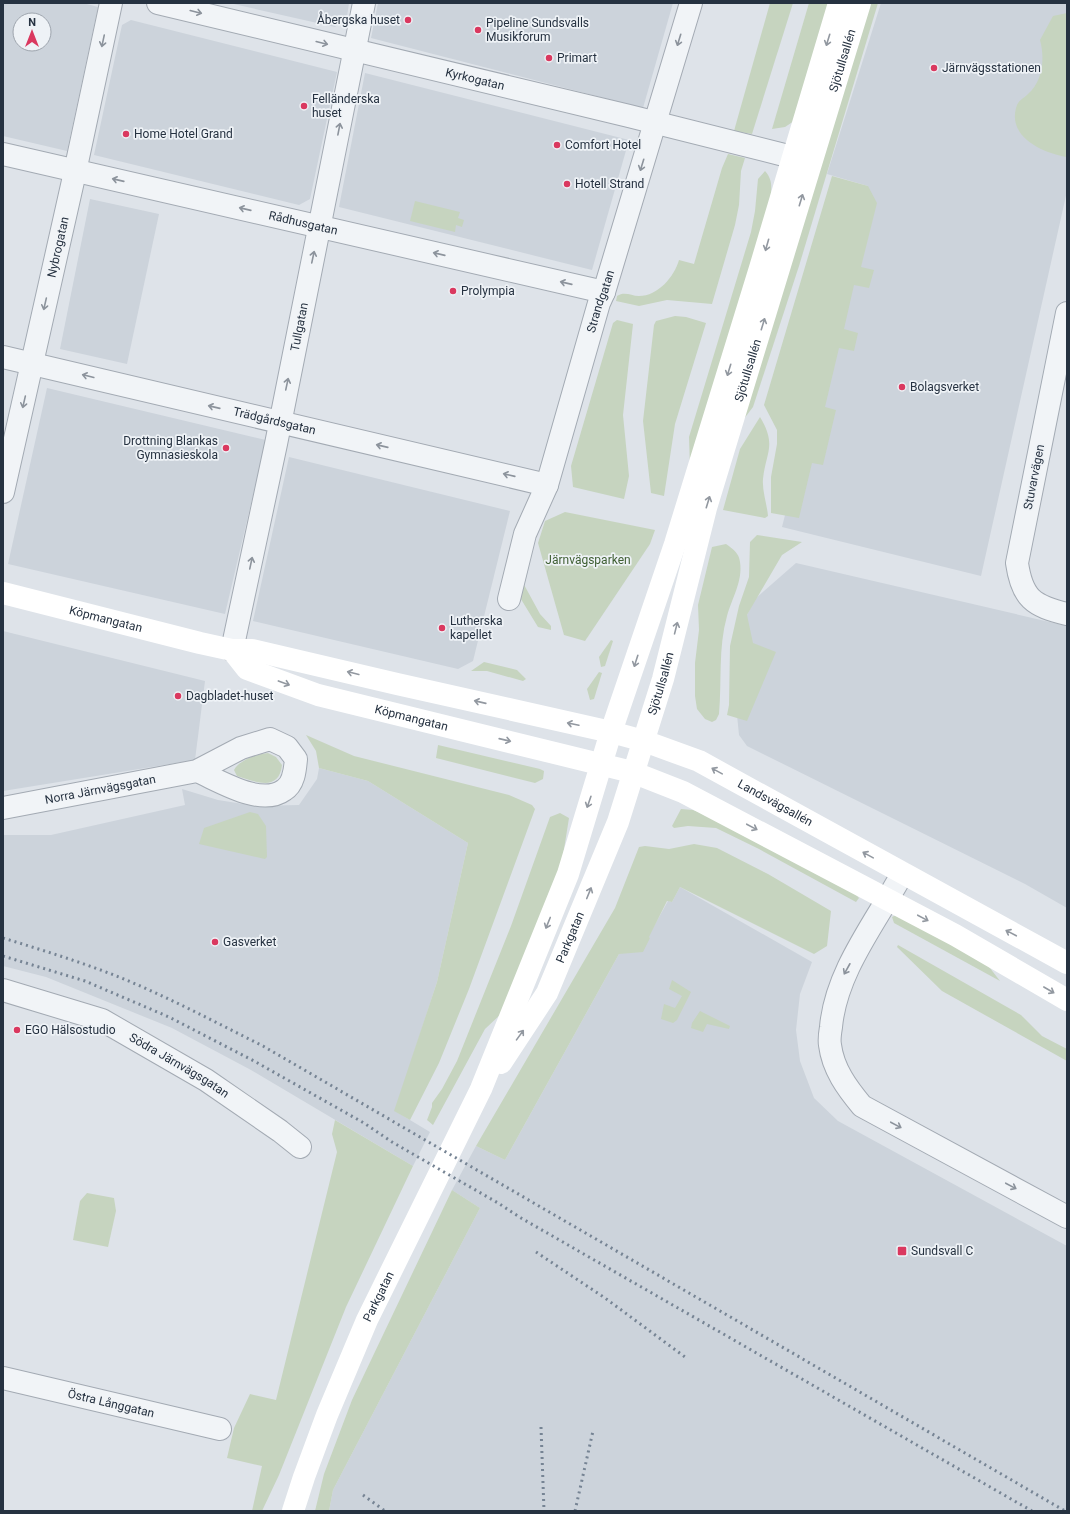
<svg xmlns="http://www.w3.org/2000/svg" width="1070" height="1514" font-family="Roboto,sans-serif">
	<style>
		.built { fill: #ccd3db; fill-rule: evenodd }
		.green { fill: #c6d4bf }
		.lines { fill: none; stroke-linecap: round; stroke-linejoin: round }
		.street-casing { stroke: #a3aab3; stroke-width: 24 }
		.street { stroke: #f1f4f7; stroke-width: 22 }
		.secondary { stroke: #fff; stroke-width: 22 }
		.rail { stroke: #768494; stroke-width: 3; stroke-dasharray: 2 4; stroke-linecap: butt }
		.oneway { stroke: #8c939c }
		.oneway2 { stroke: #9298a0 }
		.poi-dot { fill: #da385f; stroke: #eef2f6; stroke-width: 1.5 }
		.labels { text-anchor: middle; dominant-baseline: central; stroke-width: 3.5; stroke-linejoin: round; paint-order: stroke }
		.poi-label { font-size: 12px; fill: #263241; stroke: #eef2f6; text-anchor: start }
		.street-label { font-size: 12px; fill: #263241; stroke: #eef2f6 }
		.park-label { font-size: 12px; fill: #3e5e32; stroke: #eef2f6 }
	</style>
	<rect width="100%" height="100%" fill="#dee3e9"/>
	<g class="built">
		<path d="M3 3H83L98 7 67 151 3 136ZM20 20H44V44H20Z"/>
		<path d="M229 3H349L347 17 335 27Z"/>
		<path d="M378 3H673L643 108 371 38Z"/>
		<path d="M881 3H1067V191L981 576 782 527 868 186 827 174Z"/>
		<path d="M131 20 337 72 310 199 299 205 94 155 122 25Z"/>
		<path d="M365 73 629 140 592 270 339 207Z"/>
		<path d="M90 199 159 214 127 364 60 349Z"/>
		<path d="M47 388 266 440 225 614 8 564Z"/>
		<path d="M289 457 510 511 473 661 458 669 253 621Z"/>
		<path d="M796 563 1067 626V908L1025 884 747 746 739 735 737 715 742 625 755 599Z"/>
		<path d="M3 631 205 681 195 760 3 791Z"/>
		<path d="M319 768 368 781 468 843 437 982 395 1111 430 1132 413 1166 251 1070 172 1028 46 977 3 966V835H51L185 805 182 789 218 800 256 806 299 805 317 779Z"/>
		<path d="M680 887 812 962 800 994 796 1030 800 1061 814 1098 838 1121 1067 1246V1511H329L333 1490 480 1208 452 1190 476 1146 505 1160 619 954 650 938 648 937 668 901 672 902Z"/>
	</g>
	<g class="green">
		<path d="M770 3H793L752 134 734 131Z"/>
		<path d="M809 3H831L794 121 785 127 772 129Z"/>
		<path d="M867 3H878L799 266 753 407 737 428Z"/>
		<path d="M1067 13V157C1044 153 1008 138 1016 108 1018 100 1023 99 1028 94 1043 81 1045 58 1040 40L1053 16Z"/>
		<path d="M728 154 745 158 741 171 739 205 735 225 712 304 667 300 639 306 616 301 617 296C625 291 631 296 639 296 658 296 674 277 679 260L694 264 722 168Z"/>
		<path d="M765 171C774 181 771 190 770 203L690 468 689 437 751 232 755 211 758 179Z"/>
		<path d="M832 176 868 186 877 203 861 267 874 270 869 288 854 285 844 329 858 333 854 351 839 348 825 407 836 410 823 465 812 463 799 518 771 513V477L777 444V430L764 405Z"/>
		<path d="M415 201 460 212 458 218 464 220 462 227 456 225 455 232 410 221Z"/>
		<path d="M675 316 686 317 706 323 675 424 664 496 651 493 643 421 654 325 656 321Z"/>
		<path d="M617 320 633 324 623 415 629 476 624 499 573 487 571 466 613 323Z"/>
		<path d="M760 417C777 445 766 452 763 479 762 491 767 504 768 516L765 518 723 510 740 449Z"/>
		<path d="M565 512 655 530 650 544 585 641 564 635 538 543 545 521Z"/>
		<path d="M757 535 802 542 782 555 747 615 753 643 776 652 747 721 727 715 729 705 730 646 739 606 749 577 750 542Z"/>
		<path d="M726 544C733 549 739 553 740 562 743 581 732 598 727 616 718 648 722 681 719 714L716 720 712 722 705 719 697 709 695 696V663L699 630 698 605 712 547Z"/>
		<path d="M522 581 540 614 551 626V630L538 627 516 591Z"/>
		<path d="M611 640 613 641 605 666 601 667 599 657Z"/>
		<path d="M484 662 517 670 526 679 523 681 487 671H471Z"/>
		<path d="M599 672 602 673 594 699 590 700 587 689Z"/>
		<path d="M306 735 354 756 509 795 532 805 535 809 469 989 439 1063 410 1120 394 1111 437 982 468 843 368 781 319 768 316 751Z"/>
		<path d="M438 745 540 769 544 771 543 779 535 783 436 758Z"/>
		<path d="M268 753 276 757 282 765C279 793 254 781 237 776L234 770C239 760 257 754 268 753Z"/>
		<path d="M681 809 693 810 728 822 852 890 859 898 856 902 759 849 716 828 688 826 674 828 672 826Z"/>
		<path d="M250 812 258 814 266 826 267 857 265 859 199 844 204 828Z"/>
		<path d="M560 813 569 818 561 868 501 1014 485 1029 433 1125 427 1120 432 1107V1103L442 1089 457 1061 511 926 550 817Z"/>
		<path d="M694 844 717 848 768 874 831 911 827 946 814 954 680 887 672 902 667 901 649 937 650 938 643 952 619 954 505 1160 476 1146 615 908 639 847 645 846 669 849Z"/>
		<path d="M896 915 983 959 1000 981 894 923 892 917Z"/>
		<path d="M898 945 1021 1015 1042 1036 1067 1049V1061L942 991 897 947Z"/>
		<path d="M672 980 691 992 677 1020 673 1023 661 1019 664 1004 675 1008 682 996 669 989Z"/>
		<path d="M700 1011 730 1026 729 1029 707 1024 703 1032 691 1028 692 1023Z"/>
		<path d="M335 1120 413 1166 346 1307 279 1475 262 1511H252L262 1466 227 1458 234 1428 250 1394 276 1400 337 1152 332 1134Z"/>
		<path d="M452 1190 480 1208 333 1490 329 1511H315L324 1474 352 1400Z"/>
		<path d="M87 1193 114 1198 116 1211 108 1247 73 1240 80 1201Z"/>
	</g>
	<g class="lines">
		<defs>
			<g id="street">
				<path id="s1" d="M158 3 629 116 792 157"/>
				<path id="s2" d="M3 154 604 292"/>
				<path d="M1067 313 1017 563C1022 598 1033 606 1067 614"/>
				<path id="s3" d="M3 357 547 485"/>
				<path id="s4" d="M3 492 73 181 111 3"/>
				<path id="s5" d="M509 599 525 534 547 485 599 303 604 292 691 3"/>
				<path id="s6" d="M232 650 276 444 364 3"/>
				<path id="s7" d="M3 808 197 771 241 748 270 739 287 747 296 759C295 770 294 784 284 790 261 807 220 781 197 771"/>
				<path d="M902 874C876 922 836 971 831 1027 830 1033 829 1040 830 1045 833 1069 847 1088 862 1106L1067 1217"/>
				<path id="s8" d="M3 990 102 1020 206 1080 280 1131 300 1147"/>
				<path id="s9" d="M3 1378 220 1429"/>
			</g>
		</defs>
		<use href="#street" class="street-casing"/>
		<use href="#street" class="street"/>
		<g class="secondary">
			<path id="s10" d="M3 593 200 643 232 650H252L397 684 611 732 644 741 699 761 1067 963"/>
			<path id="s11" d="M232 650 247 669 318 695 632 772 683 792 955 935 1067 1000"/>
			<path id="s12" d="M501 1063 547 993 618 822 663 679 706 508 860 3"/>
			<path id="s13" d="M293 1511 304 1477 327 1415 367 1320 481 1089 568 874 611 732 675 544 760 268 839 3"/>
		</g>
		<g class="rail">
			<path d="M3 938C42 950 81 962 119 977 168 997 215 1022 263 1046L1065 1511"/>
			<path d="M3 956 85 981 169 1017 254 1061 364 1123 392 1142 498 1203 521 1218 1032 1511"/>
			<path d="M536 1252 605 1298 685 1357"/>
			<path d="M541 1427 544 1511"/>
			<path d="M363 1495 385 1511"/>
			<path d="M575 1511 593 1431"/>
		</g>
	</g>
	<defs><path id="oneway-shaft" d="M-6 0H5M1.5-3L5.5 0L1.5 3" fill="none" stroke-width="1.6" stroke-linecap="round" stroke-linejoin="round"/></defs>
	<g class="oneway">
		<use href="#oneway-shaft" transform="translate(196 12) rotate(14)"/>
		<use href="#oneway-shaft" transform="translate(679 40) rotate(107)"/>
		<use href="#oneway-shaft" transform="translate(103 41) rotate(102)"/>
		<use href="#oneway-shaft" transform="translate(322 43) rotate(14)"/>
		<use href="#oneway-shaft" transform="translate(339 129) rotate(-79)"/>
		<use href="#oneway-shaft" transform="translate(642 165) rotate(107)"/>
		<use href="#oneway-shaft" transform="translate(118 180) rotate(-167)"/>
		<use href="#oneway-shaft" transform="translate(245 209) rotate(-167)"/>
		<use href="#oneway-shaft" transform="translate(439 254) rotate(-167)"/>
		<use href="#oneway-shaft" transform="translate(313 257) rotate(-78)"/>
		<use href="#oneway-shaft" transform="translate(566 283) rotate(-167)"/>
		<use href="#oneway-shaft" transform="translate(45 304) rotate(103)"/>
		<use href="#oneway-shaft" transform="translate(88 376) rotate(-166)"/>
		<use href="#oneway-shaft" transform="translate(287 384) rotate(-78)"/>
		<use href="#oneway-shaft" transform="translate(24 402) rotate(103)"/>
		<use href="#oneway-shaft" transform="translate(214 407) rotate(-167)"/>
		<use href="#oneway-shaft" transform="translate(382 446) rotate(-167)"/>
		<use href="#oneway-shaft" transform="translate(509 475) rotate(-167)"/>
		<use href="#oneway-shaft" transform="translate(251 563) rotate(-78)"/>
		<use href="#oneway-shaft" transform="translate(847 969) rotate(119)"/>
		<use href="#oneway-shaft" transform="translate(896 1125) rotate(28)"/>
		<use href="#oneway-shaft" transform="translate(1011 1186) rotate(28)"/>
	</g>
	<g class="oneway2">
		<use href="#oneway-shaft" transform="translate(828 40) rotate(107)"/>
		<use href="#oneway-shaft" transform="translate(801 200) rotate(-73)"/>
		<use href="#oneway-shaft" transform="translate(767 245) rotate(106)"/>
		<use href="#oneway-shaft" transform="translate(763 324) rotate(-73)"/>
		<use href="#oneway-shaft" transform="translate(729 370) rotate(107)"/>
		<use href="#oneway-shaft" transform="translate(708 502) rotate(-73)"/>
		<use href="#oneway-shaft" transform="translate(676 628) rotate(-76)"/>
		<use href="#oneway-shaft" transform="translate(636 661) rotate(108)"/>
		<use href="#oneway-shaft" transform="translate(353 673) rotate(-166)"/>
		<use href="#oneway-shaft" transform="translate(284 683) rotate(20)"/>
		<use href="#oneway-shaft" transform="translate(480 702) rotate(-167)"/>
		<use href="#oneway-shaft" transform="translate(573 724) rotate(-168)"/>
		<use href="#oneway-shaft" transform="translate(505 740) rotate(13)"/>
		<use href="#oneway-shaft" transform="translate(717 771) rotate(-151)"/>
		<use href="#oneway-shaft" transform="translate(589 802) rotate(109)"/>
		<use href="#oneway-shaft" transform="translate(752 827) rotate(28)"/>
		<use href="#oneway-shaft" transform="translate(868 855) rotate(-151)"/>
		<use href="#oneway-shaft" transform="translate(589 893) rotate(-68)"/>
		<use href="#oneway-shaft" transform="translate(923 918) rotate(28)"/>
		<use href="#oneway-shaft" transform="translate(548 923) rotate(112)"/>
		<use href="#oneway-shaft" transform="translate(1011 933) rotate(-152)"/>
		<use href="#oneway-shaft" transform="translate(1049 990) rotate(30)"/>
		<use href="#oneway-shaft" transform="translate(520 1035) rotate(-54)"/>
	</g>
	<g class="poi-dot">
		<circle cx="408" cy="20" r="4"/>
		<circle cx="478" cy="30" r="4"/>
		<circle cx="549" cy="58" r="4"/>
		<circle cx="934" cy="68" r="4"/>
		<circle cx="304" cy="106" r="4"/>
		<circle cx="126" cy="134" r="4"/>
		<circle cx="557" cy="145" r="4"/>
		<circle cx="567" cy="184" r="4"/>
		<circle cx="453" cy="291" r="4"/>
		<circle cx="902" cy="387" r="4"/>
		<circle cx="226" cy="448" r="4"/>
		<circle cx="442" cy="628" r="4"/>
		<circle cx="178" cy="696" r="4"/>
		<circle cx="215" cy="942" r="4"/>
		<circle cx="17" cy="1030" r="4"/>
		<rect x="897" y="1246" width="10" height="10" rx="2"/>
	</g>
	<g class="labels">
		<g class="poi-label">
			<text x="400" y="20" text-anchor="end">Åbergska huset</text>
			<text x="486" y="23">Pipeline Sundsvalls<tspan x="486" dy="14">Musikforum</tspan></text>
			<text x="557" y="58">Primart</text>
			<text x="942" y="68">Järnvägsstationen</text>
			<text x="312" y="99">Felländerska<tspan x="312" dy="14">huset</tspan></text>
			<text x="134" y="134">Home Hotel Grand</text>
			<text x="565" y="145">Comfort Hotel</text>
			<text x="575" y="184">Hotell Strand</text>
			<text x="461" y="291">Prolympia</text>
			<text x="910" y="387">Bolagsverket</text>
			<text x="218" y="441" text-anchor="end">Drottning Blankas<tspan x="218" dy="14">Gymnasieskola</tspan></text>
			<text x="450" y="621">Lutherska<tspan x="450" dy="14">kapellet</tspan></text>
			<text x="186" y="696">Dagbladet-huset</text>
			<text x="223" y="942">Gasverket</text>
			<text x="25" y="1030">EGO Hälsostudio</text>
			<text x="911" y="1251">Sundsvall C</text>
		</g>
		<g class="street-label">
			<text stroke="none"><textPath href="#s12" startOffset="1063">Sjötullsallén</textPath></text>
			<text stroke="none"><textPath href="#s1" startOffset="326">Kyrkogatan</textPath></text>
			<text stroke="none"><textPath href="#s2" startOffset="308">Rådhusgatan</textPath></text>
			<text stroke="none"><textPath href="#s4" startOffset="251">Nybrogatan</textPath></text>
			<text stroke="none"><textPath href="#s5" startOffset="312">Strandgatan</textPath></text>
			<text stroke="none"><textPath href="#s6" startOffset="330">Tullgatan</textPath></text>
			<text stroke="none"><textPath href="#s12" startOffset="739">Sjötullsallén</textPath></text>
			<text stroke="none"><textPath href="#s3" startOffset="279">Trädgårdsgatan</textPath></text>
			<text transform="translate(1034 477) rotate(-79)">Stuvarvägen</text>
			<text stroke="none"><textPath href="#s10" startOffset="106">Köpmangatan</textPath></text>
			<text stroke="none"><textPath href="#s12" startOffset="414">Sjötullsallén</textPath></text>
			<text stroke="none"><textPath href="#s11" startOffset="196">Köpmangatan</textPath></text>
			<text stroke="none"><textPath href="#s7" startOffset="99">Norra Järnvägsgatan</textPath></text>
			<text stroke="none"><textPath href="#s10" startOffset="804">Landsvägsallén</textPath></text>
			<text stroke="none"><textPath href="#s12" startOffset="144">Parkgatan</textPath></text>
			<text stroke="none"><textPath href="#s8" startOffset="193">Södra Järnvägsgatan</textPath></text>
			<text stroke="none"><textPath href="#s13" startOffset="231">Parkgatan</textPath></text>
			<text stroke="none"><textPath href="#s9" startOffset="111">Östra Långgatan</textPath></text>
		</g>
		<g class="park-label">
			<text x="588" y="560">Järnvägsparken</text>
		</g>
	</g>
	<rect width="1070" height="1514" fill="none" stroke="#263241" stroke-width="8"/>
	<g transform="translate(32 32)"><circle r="19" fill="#eef2f6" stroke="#9ea5ae"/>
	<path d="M0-3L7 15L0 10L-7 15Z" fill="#da385f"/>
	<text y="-6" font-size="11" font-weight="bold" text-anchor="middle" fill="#263241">N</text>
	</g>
</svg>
